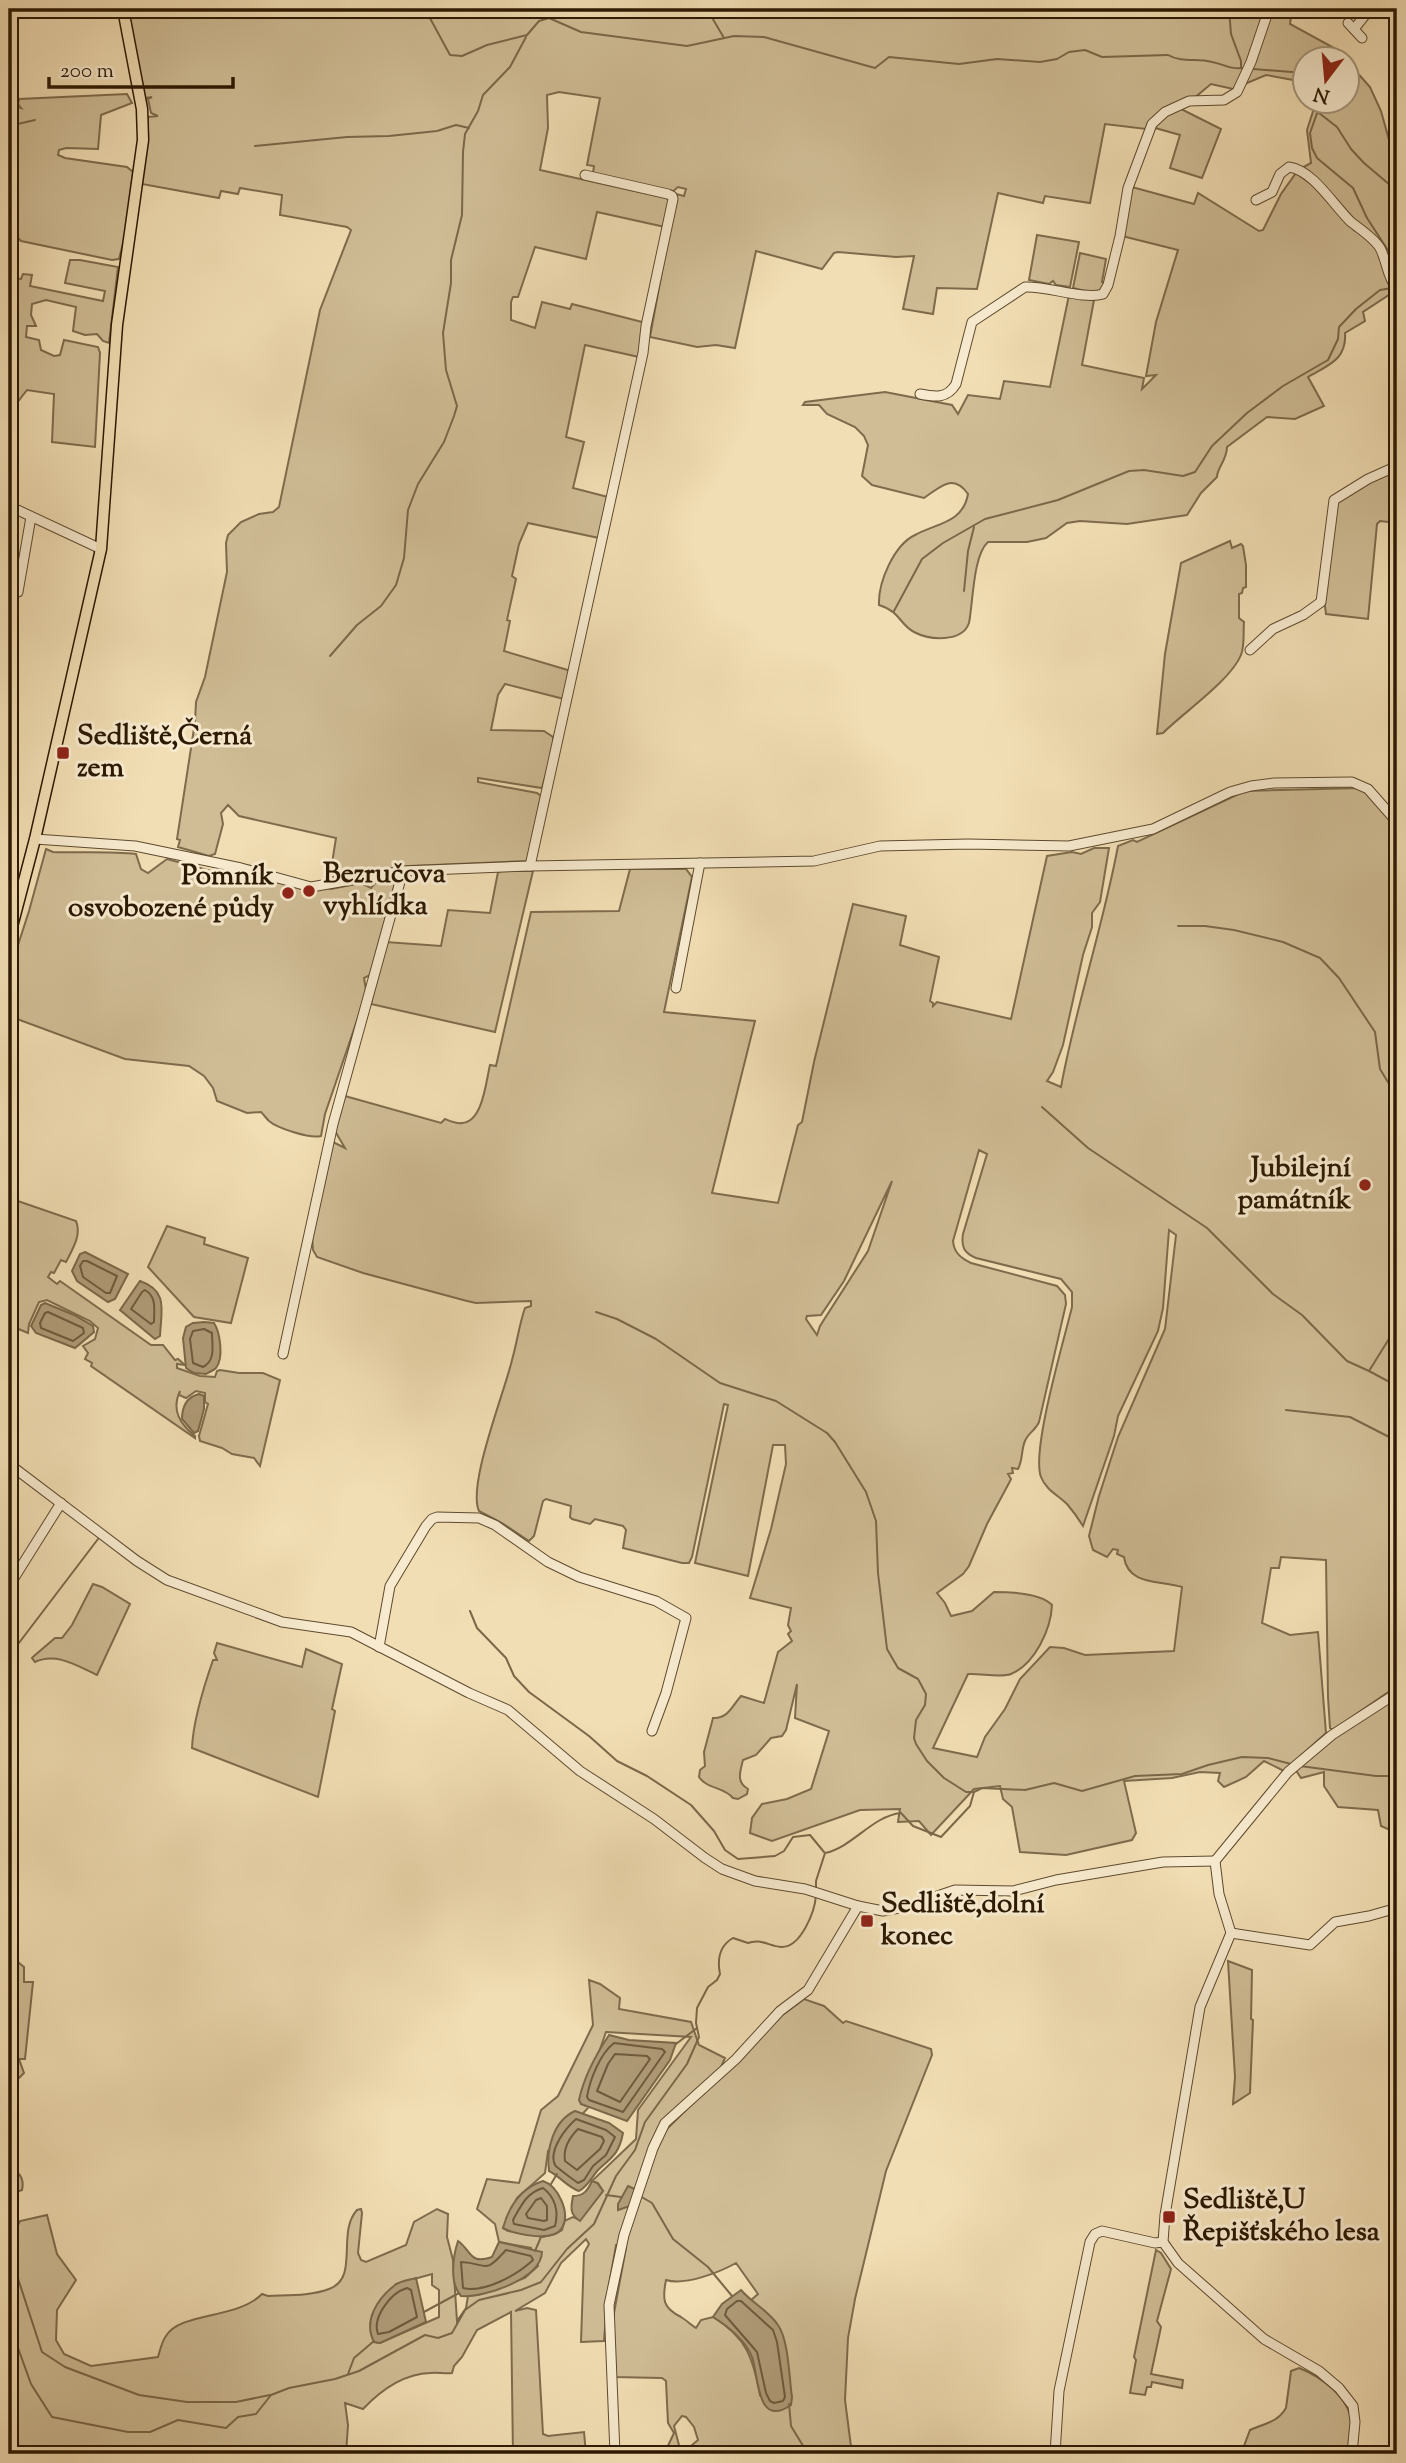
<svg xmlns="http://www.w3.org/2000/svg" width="1406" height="2463" font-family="'Sorts Mill Goudy',serif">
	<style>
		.green { fill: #d0bd96; stroke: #7e6b4c; stroke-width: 2; fill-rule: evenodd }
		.water { fill: #af9b77; stroke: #7b6748; stroke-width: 2 }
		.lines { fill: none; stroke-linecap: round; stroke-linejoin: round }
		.shore { stroke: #6e5a3c; stroke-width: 2 }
		.stream { stroke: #7b6748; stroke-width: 2 }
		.minor-casing { stroke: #5e4a2e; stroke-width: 11 }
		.major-casing { stroke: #2c1902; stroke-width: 13 }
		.minor { stroke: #f7eace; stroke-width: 9 }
		.major { stroke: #f2deb4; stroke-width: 10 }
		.poi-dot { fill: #8f2418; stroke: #f7eace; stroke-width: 2.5 }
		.labels { text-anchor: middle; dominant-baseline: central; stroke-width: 6; stroke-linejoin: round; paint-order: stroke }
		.poi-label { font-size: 28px; font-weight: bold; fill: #2c1902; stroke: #f7eace; text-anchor: start }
	</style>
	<rect width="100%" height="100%" fill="#f2deb4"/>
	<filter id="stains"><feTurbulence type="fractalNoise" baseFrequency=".00286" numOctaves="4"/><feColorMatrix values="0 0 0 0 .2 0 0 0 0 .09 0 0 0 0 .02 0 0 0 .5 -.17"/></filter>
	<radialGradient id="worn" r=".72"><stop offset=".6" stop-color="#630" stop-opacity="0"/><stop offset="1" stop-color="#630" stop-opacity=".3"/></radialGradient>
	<g class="green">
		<path d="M184 9H1292L1290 24 1336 49 1345 59 1304 60V82L1266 75 1233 89 1211 84 1181 109 1221 129 1202 178 1170 168 1180 135 1148 126 1146 129 1105 124 1090 203 1045 196 1043 203 998 193 977 289 937 288 933 314 903 309 914 256 896 257 838 252 834 253 822 269 756 251 735 348 716 345 697 347 650 337 676 194 684 196 686 189 678 187 671 193 593 173 594 166 587 165 600 98 559 92 547 95 548 128 540 170 670 199 665 227 597 212 586 259 535 247 518 297H513L511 302V320L535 328 542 302 570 309 572 304 646 323 639 357 585 345 566 437 584 442 573 488 608 497 599 538 528 523 519 544 512 576 516 579 507 620 510 621 504 651 571 671 564 699 505 684 498 695 491 730 544 731 553 737 554 745 542 788 478 778V782L537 793 541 796 528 861 409 866 342 878 330 876 336 838 239 816 228 805 221 813 223 824 215 854 209 856 178 847 180 840 177 839 195 722 196 702 205 677 227 572 226 543 228 535 241 522 259 514 273 512 279 507 320 310 351 230 347 227 280 215 282 195 240 188 238 194 221 191 219 198 142 184 148 117 158 116 151 113 148 99 152 97 145 98 129 18 183 13Z"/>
		<path d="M1347 61 1370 87 1381 111 1391 147V164L1397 170V292L1395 291 1363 312 1365 321 1345 333C1347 360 1328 365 1308 377L1324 406 1295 419 1267 417 1227 447C1227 460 1217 468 1217 477L1201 493 1187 515 1127 524 1080 521 1067 523 1046 538 1027 542H988C973 555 973 603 969 623 962 643 929 640 914 632 899 624 901 612 879 605 878 582 894 545 915 535 937 523 963 523 968 494 953 472 939 488 924 498L872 485 862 476 868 445 864 436 855 427 827 414 819 405H803L805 402 885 392 952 405 958 414 968 395 1000 399 1004 381 1050 387 1069 295 1094 300 1082 365 1144 378 1142 389 1156 375 1146 376 1156 322 1178 250 1122 236 1132 187 1194 204 1198 193 1259 231 1263 230 1281 194 1296 173 1315 187 1354 230 1355 226 1300 169 1311 163 1307 130 1316 102H1346Z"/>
		<path d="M127 94 132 103 101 115 98 149 66 148 59 150 58 155 65 158 127 167 133 172 125 236 119 259 112 260 21 241 9 229V104L21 108 18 104 19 99Z"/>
		<path d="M1037 235 1079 242 1070 287 1056 285 1053 281 1049 284 1029 280Z"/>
		<path d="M1080 253 1106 259 1102 282 1106 284 1103 290 1093 293 1073 288Z"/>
		<path d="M70 260H80L118 267 109 343 103 341 97 334 85 335 73 331 76 307 46 300 32 304 31 315 36 326H27L26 337 39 340 41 350 54 356 60 355 64 340 98 347 100 353 95 447 52 442 54 394 27 390 9 413V281L12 278 21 279 23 274 32 275 30 286 103 301 105 291 65 283Z"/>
		<path d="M1397 469V523L1380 521 1377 524 1368 619 1326 614 1324 598 1336 504 1347 494Z"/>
		<path d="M1230 541 1232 548 1241 544 1243 546 1246 565V587L1243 588 1242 593 1239 594V618L1244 622C1243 632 1245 645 1241 655 1231 680 1183 713 1163 733L1157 734 1165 654 1181 563Z"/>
		<path d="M1362 788 1397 828V1686L1333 1730 1330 1728 1328 1697 1326 1560 1281 1557 1279 1568H1271L1262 1623 1290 1635 1318 1632 1326 1733 1284 1771 1264 1761 1246 1777 1224 1787 1218 1781 1220 1773 1200 1772 1172 1778 1124 1781 1136 1833 1132 1840 1066 1855 1020 1852 1012 1807 1003 1799 1000 1786 974 1789 931 1835 919 1821 898 1822 900 1809 860 1810 772 1841 750 1833 752 1818 762 1804 787 1799 811 1789 829 1731 795 1718 797 1684 786 1730 782 1736 771 1738 756 1755 743 1760C740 1772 736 1782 748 1789L747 1794 738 1799 733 1798C724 1787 707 1789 699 1777L700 1770 705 1766 704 1752 713 1718C728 1719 732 1706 741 1696L764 1703 778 1652 792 1641 788 1634 791 1631 788 1625 791 1608 750 1598 771 1529 786 1464 785 1445H773L748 1576 695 1563 728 1405 724 1404 692 1557 689 1563H682L623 1548 626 1530 623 1526 595 1519 590 1524 572 1519 570 1517 571 1506 546 1499 543 1501 534 1536 529 1541 502 1523 479 1511C467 1485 505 1391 512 1360 517 1343 519 1325 525 1308L531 1306V1301L476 1303 467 1301 363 1273 317 1257 313 1250 312 1237 333 1142 345 1148 335 1131 345 1096 441 1123 445 1119C450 1121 457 1124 462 1123 483 1122 486 1081 490 1065L496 1066 531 912 619 911 630 869H686L692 877 664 1012 755 1021 712 1193 778 1203 798 1125 802 1122 814 1062 853 904 906 916 900 945 939 957 930 1001 933 1003V1006L937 1002 1011 1019 1047 856 1072 852 1081 854 1094 848H1109L1100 902 1092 913V927L1083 955 1063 1045 1053 1072 1047 1081 1061 1087C1076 1005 1103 927 1118 846L1133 840 1137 842 1245 791ZM979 1150 987 1154 963 1234C961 1247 964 1253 976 1258L1061 1279 1072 1292V1307C1064 1340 1031 1451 1041 1477 1046 1490 1058 1495 1067 1504 1073 1511 1078 1518 1083 1526L1114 1436 1118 1416 1158 1331 1163 1308 1169 1230 1176 1235 1165 1329 1118 1437 1099 1496 1089 1536 1093 1550 1107 1557 1113 1549 1118 1550 1117 1554 1124 1557C1128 1586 1161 1580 1182 1587L1174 1651 1085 1655 1064 1648 1050 1647 1020 1679 1005 1709 985 1737 977 1757 933 1748 968 1674C980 1673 1001 1678 1011 1674 1035 1664 1051 1629 1052 1605 1041 1593 1011 1592 994 1592L972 1611 951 1616 945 1603 937 1593 963 1574 969 1566 987 1524 1009 1483 1011 1479 1008 1474 1013 1473 1012 1468 1018 1469C1023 1460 1021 1450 1025 1441 1028 1433 1035 1431 1039 1422L1066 1304 1065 1295 1057 1286 971 1263C961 1258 954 1253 953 1241ZM892 1181 868 1251 820 1326 817 1335 806 1319 807 1316 821 1315 844 1281Z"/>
		<path d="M46 849 53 852C80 853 109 851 136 854L141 869 148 873 167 859 215 872 217 866 331 889 361 883 371 888 378 880 393 878 396 880 370 975 364 978 366 990 362 1006 325 1114 321 1136C310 1139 277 1128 269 1121 266 1118 264 1115 261 1112L247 1113 217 1101 213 1088 204 1076 189 1066 125 1059 9 1016V973L29 911Z"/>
		<path d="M503 871H533L495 1032 371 1004 386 942 441 946 448 910 490 913 498 872Z"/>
		<path d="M9 1198 76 1221C82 1235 72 1250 66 1262L61 1260 54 1273 51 1272 48 1277 57 1284 60 1281 151 1345H163L175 1360 178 1359 185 1365 177 1364V1368L200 1376 215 1377 217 1371 220 1370 239 1373H263L280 1380 260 1466 254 1458 232 1454 222 1448 200 1441 199 1436 208 1404 205 1402V1393L196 1391 186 1398 179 1395 180 1391C171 1410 180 1424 195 1436V1438L91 1366 92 1363 85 1359 88 1353 83 1346 95 1339 98 1328 90 1321 47 1300 39 1302 29 1324 28 1333 9 1325Z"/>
		<path d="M167 1226 205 1238 204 1244 248 1258 231 1323 194 1317 148 1267Z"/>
		<path d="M93 1584 102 1587 130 1604 97 1675C77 1666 57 1652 35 1662L32 1658 34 1656 55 1638H62L72 1625Z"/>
		<path d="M217 1643 302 1667 306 1649 342 1664 332 1709 335 1711 318 1797 192 1748C193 1721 204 1686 213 1660H217L214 1653Z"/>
		<path d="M1397 1688V1833L1381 1826 1378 1810 1338 1807 1324 1786V1772L1301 1778 1295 1769 1332 1735Z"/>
		<path d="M9 1955 24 1967V1982H33L25 2059H19L24 2073 15 2082 9 2081Z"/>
		<path d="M1228 1961 1252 1970 1251 2019 1253 2020 1250 2093 1233 2104 1235 2077Z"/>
		<path d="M589 1980 600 1984 620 1998 619 2009 691 2022 699 2045 725 2058 718 2074 664 2120 667 2129 781 2016 804 1999 824 2006 843 2023 846 2021 931 2049 932 2055 886 2171 855 2299 848 2338 845 2400 852 2454H649L665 2452 674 2433 668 2423 666 2381 662 2378 614 2377V2313L626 2248 616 2245 608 2291 604 2341 581 2342 584 2253 589 2244 586 2239 561 2263 545 2293 515 2311 527 2308 536 2310 543 2434 548 2436 584 2432 586 2454H513L511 2312 477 2330 462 2357 454 2366 452 2373C445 2374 438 2372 430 2373 403 2374 381 2390 363 2409L345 2403 348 2425 346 2454H9V2397L11 2395 9 2394V2243L20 2221 47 2215 57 2254 76 2280 57 2310 56 2340 64 2354 91 2366 158 2357C160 2350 162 2341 166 2336 180 2312 238 2319 262 2294L268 2296C287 2295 311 2296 329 2289 360 2278 336 2233 357 2210L361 2209 362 2213 358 2253 361 2260 366 2262 406 2245 414 2222 437 2209 448 2214 447 2237 453 2260 457 2321 466 2308 468 2296 478 2295 525 2278 538 2266 531 2248 499 2242 495 2224 477 2209 487 2179 519 2183 541 2110 558 2096 593 2025ZM606 2032 691 2037 638 2110 636 2139 592 2181 598 2183 603 2191 580 2220 573 2217 564 2221 562 2230 555 2234 543 2237 508 2231 503 2228 517 2198 545 2173 548 2151 589 2107 581 2104ZM736 2263 758 2294 750 2301C783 2326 784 2335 788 2375L760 2395C753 2358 747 2338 713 2317L701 2320 696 2328C691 2325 686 2320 681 2317 663 2308 662 2300 666 2280 685 2286 720 2272 736 2263ZM432 2274V2285L439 2290V2317L380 2343 374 2342 396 2284ZM682 2416 686 2417 694 2427 698 2440 684 2452 680 2449 674 2426Z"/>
		<path d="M9 2166C18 2172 25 2177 22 2190L9 2195Z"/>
		<path d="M1156 2250 1161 2253 1171 2269 1157 2321 1161 2327 1151 2374 1183 2380 1182 2388 1152 2382 1151 2387H1147L1145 2395 1130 2393 1136 2360 1134 2357Z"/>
		<path d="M1299 2368C1320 2376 1349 2397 1351 2421 1352 2432 1349 2444 1348 2454H1241L1250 2430C1265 2423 1277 2423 1286 2408L1291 2371Z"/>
	</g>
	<g class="water">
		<path d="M85 1252 128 1274 115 1299 108 1302 77 1281 72 1271 80 1254Z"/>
		<path d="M140 1281C169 1291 161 1311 160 1336L155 1339 120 1310Z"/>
		<path d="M45 1303 74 1315 93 1326 94 1332 75 1348 36 1333 31 1326 41 1305Z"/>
		<path d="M204 1322 214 1323C220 1332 224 1358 216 1368 213 1371 209 1372 206 1374L194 1373 186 1368 183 1338 186 1327 193 1323Z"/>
		<path d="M199 1394 204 1396V1409L198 1431 194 1433 182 1419C182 1407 187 1397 199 1394Z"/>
		<path d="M609 2035 629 2040 676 2043 670 2060 627 2121 581 2104 579 2100C584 2076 595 2056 609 2035Z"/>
		<path d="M575 2111 609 2123 623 2133C619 2154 612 2157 598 2170 591 2178 588 2186 579 2191 567 2187 561 2177 549 2171 546 2150 553 2121 575 2111Z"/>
		<path d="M543 2181C558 2186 571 2213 562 2228 553 2243 515 2234 503 2228 509 2206 521 2188 543 2181Z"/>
		<path d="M592 2181 597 2183 603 2191 580 2221C569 2214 571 2207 573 2196 584 2196 588 2190 592 2181Z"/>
		<path d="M628 2186 637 2190 630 2206 618 2210V2204Z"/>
		<path d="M458 2241C472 2251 469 2265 492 2257L499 2242 542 2252C541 2279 484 2298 461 2296 449 2283 453 2256 458 2241Z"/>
		<path d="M416 2278 426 2322 380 2343 374 2342C363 2321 377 2299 395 2285 400 2281 409 2280 416 2278Z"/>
		<path d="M741 2290C752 2303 769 2311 778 2325 789 2341 789 2378 792 2397L791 2405C756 2429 759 2376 752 2357 746 2341 728 2326 713 2317L722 2304Z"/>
	</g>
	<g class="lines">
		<g class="shore">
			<path d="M87 1261 117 1276 110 1293H106L83 1277 80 1266 83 1261Z"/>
			<path d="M145 1290C157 1297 154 1309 154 1322L151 1324 131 1309 142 1292Z"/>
			<path d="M48 1312 83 1328 84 1333 73 1341 41 1328 40 1323 45 1313Z"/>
			<path d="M204 1329 212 1333C212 1346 216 1360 203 1367L193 1363 190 1339 193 1331Z"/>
			<path d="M614 2043 662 2049 665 2052 623 2112 589 2100 587 2097C590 2079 600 2054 614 2043Z"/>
			<path d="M615 2054 647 2056 650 2059 620 2102 597 2091 608 2064Z"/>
			<path d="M576 2119 606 2130 615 2137 606 2155 593 2166 584 2180 578 2183C575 2181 556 2167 555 2165 548 2150 566 2128 576 2119Z"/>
			<path d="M578 2129 602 2137 604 2141 600 2149 577 2170 565 2161C563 2149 569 2138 578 2129Z"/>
			<path d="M543 2188C555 2197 559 2211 555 2226L544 2230 514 2224 513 2220C521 2206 526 2193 543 2188Z"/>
			<path d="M541 2198 547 2206V2220L544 2221 528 2218 526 2214 536 2200Z"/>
			<path d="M506 2250 531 2256 533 2260C517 2275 485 2293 463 2288L461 2262C488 2263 483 2276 506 2250Z"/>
			<path d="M407 2288 411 2290 417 2317 389 2332 378 2334C372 2318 390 2293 407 2288Z"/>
			<path d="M737 2301H741L773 2330 777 2342 785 2397 783 2401 774 2403 770 2401 766 2393 757 2352 725 2315 727 2309Z"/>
		</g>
		<g class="stream">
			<path d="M425 9 450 55 462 56 487 45 527 35 539 21 549 18 581 32 687 46 734 36 764 37 875 68 889 57 959 64 997 59 1040 62 1057 59 1069 52 1085 50 1102 57 1168 55C1182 63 1197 58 1212 62 1227 65 1227 69 1244 68"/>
			<path d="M707 9 724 38"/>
			<path d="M1229 9 1231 34 1241 61V67"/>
			<path d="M1253 69 1304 73"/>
			<path d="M1321 102 1310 133 1312 148 1317 158 1353 188 1367 218 1391 255 1397 271"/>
			<path d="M1319 113 1337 127 1351 149 1364 163 1397 191"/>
			<path d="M9 126 35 120"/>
			<path d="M255 146 347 137 389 136 437 131 456 125 469 128"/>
			<path d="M964 591 968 551 974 527"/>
			<path d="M894 611 922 559 943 543 985 519 1058 500 1129 471 1144 470 1183 476 1195 472 1212 446 1247 413 1283 386 1328 360 1338 339 1339 327 1356 309 1380 290 1392 288"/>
			<path d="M330 656 357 625 381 606 396 585 404 558 408 510 418 484 444 442 454 416 457 406 446 370 443 333 451 283V260L462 215 463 152 465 134 478 111 483 95 510 67 526 37"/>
			<path d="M1178 926H1205L1234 930 1283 942 1320 958 1339 978 1375 1032 1380 1069 1397 1097"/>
			<path d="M1042 1107 1088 1148 1207 1228 1273 1294 1302 1315 1347 1361 1369 1371"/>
			<path d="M596 1312 617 1319 656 1339 720 1383 776 1401 827 1433 835 1442 866 1492 876 1521 878 1573 887 1649 898 1668 918 1679 926 1694 925 1705 916 1720 914 1738 916 1744 927 1761 944 1778 966 1792H973"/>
			<path d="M1397 1326 1369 1371 1397 1386"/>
			<path d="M1286 1410 1350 1417 1397 1441"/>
			<path d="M470 1611 477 1628 506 1658 514 1676 529 1692 589 1736 617 1761 647 1776 691 1805 714 1831 725 1850 738 1859 775 1856 784 1851 793 1837 810 1835 824 1852"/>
			<path d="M9 1656 98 1539"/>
			<path d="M1300 1766 1376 1776H1397"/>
			<path d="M816 1889V1881L825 1853C853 1847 872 1816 901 1813L913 1826 941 1837 970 1806 974 1792 982 1788 1025 1790 1054 1783 1082 1791 1135 1776 1182 1774 1208 1765 1242 1757 1268 1758 1291 1764"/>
			<path d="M676 2044 697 2028"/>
			<path d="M551 2184 557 2174"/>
			<path d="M606 2195 621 2197"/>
			<path d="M640 2196 652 2203 673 2239 708 2267 732 2296"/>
			<path d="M9 2251 42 2352 65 2367 139 2395 187 2402H236L270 2395"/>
			<path d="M535 2251 541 2237"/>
			<path d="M424 2312 459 2293"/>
			<path d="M9 2323 31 2384 52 2417 128 2432H150L178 2420 226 2428 238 2417 256 2414 271 2395 289 2388 335 2379 359 2371 425 2335 438 2338 452 2333 465 2310 479 2300 521 2290 541 2282 567 2249 594 2224 616 2176 635 2150 645 2122 687 2064 699 2037 696 2023 697 2008 708 1987 717 1980 720 1974C717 1959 719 1946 733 1938L748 1943C760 1938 769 1946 781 1947 801 1948 815 1911 816 1895"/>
			<path d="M348 2374 354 2358 374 2341"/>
			<path d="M789 2404 791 2426 808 2454"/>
		</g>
		<defs>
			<g id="minor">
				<path d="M1348 23 1362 38"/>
				<path d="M1354 29 1370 9"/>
				<path d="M1256 200 1272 192 1280 174 1289 167C1313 170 1334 206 1351 222 1360 229 1374 238 1380 248 1387 261 1387 277 1397 289"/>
				<path d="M920 394C935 397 947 399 956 384L972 322 1025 287C1048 286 1084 300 1103 294L1108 285 1120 236 1128 188 1152 124 1165 112 1189 101 1224 100 1237 92 1251 62 1269 9"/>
				<path d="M9 506 101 549"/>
				<path d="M9 593 18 592 31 517"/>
				<path d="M1250 650 1273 629 1303 615 1321 602 1334 500 1368 479 1397 466"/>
				<path d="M35 839 135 846 241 868 311 887 403 871 530 866 814 861 880 846 968 844 1069 846 1153 829 1230 792 1251 786 1274 783 1352 782 1368 789 1397 822"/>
				<path d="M530 866 643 353 646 326 673 199 672 196 668 194 585 175"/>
				<path d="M676 988 700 863"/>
				<path d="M283 1354 333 1124 403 871"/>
				<path d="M9 1464 137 1561 167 1580 282 1622 351 1632 469 1693 508 1710 580 1771 654 1819 705 1858 722 1869 755 1881 805 1889 858 1906 883 1911 905 1907 955 1890 1013 1891 1056 1880 1163 1862 1215 1861"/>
				<path d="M9 1586 61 1503"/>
				<path d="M379 1647 390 1586 426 1526 432 1519 437 1517 479 1518 495 1525 548 1562 579 1577 656 1601 686 1618 666 1693 652 1731"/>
				<path d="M1231 1933 1310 1945 1335 1922 1369 1916 1397 1908"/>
				<path d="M615 2454 609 2305 624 2235 653 2148 665 2123 736 2059 780 2011 808 1990 858 1906"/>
				<path d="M1055 2454 1059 2391 1090 2242 1095 2234 1102 2231 1155 2243 1163 2242"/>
				<path d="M1352 2454 1355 2422 1353 2406 1339 2388 1319 2371 1264 2339 1178 2263 1163 2242 1165 2215 1200 2007 1231 1933 1219 1894 1215 1861 1288 1772 1332 1735 1397 1693"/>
			</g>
			<path id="major" d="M9 938 35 839 101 549 117 325 143 140 142 109 123 9"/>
		</defs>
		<use href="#minor" class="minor-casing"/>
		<use href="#major" class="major-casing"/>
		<use href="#minor" class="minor"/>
		<use href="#major" class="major"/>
	</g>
	<g class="poi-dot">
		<rect x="56" y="746" width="14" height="14" rx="3.5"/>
		<circle cx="309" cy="891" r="7"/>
		<circle cx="288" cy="893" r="7"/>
		<circle cx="1365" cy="1185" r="7"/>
		<rect x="860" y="1914" width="14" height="14" rx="3.5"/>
		<rect x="1162" y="2210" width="14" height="14" rx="3.5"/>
	</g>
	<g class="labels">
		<g class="poi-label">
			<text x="77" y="737">Sedliště,Černá<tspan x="77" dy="32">zem</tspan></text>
			<text x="323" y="875">Bezručova<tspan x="323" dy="32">vyhlídka</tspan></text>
			<text x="274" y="877" text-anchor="end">Pomník<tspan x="274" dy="32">osvobozené půdy</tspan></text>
			<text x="1351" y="1169" text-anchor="end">Jubilejní<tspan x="1351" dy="32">památník</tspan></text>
			<text x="881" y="1905">Sedliště,dolní<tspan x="881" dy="32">konec</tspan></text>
			<text x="1183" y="2201">Sedliště,U<tspan x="1183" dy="32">Řepišťského lesa</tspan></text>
		</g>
	</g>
	<rect width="1406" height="2463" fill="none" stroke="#f2deb4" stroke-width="35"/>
	<rect x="10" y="10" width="1385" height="2442" fill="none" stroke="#2c1902" stroke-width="3.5"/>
	<rect x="18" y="18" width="1371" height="2428" fill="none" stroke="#2c1902" stroke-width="2"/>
	<g transform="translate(1326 80) rotate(196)"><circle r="33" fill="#f7eace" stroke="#a6967c" stroke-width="2"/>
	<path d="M0-5L12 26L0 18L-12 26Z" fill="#8f2418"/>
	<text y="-10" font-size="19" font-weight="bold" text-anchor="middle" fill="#2c1902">N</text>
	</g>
	<path d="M49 77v10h184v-10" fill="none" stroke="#2c1902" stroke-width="3.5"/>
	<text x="60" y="77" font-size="21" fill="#2c1902" stroke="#f7eace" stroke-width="5" paint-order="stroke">200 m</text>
	<rect width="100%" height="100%" filter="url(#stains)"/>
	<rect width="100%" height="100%" fill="url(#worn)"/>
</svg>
